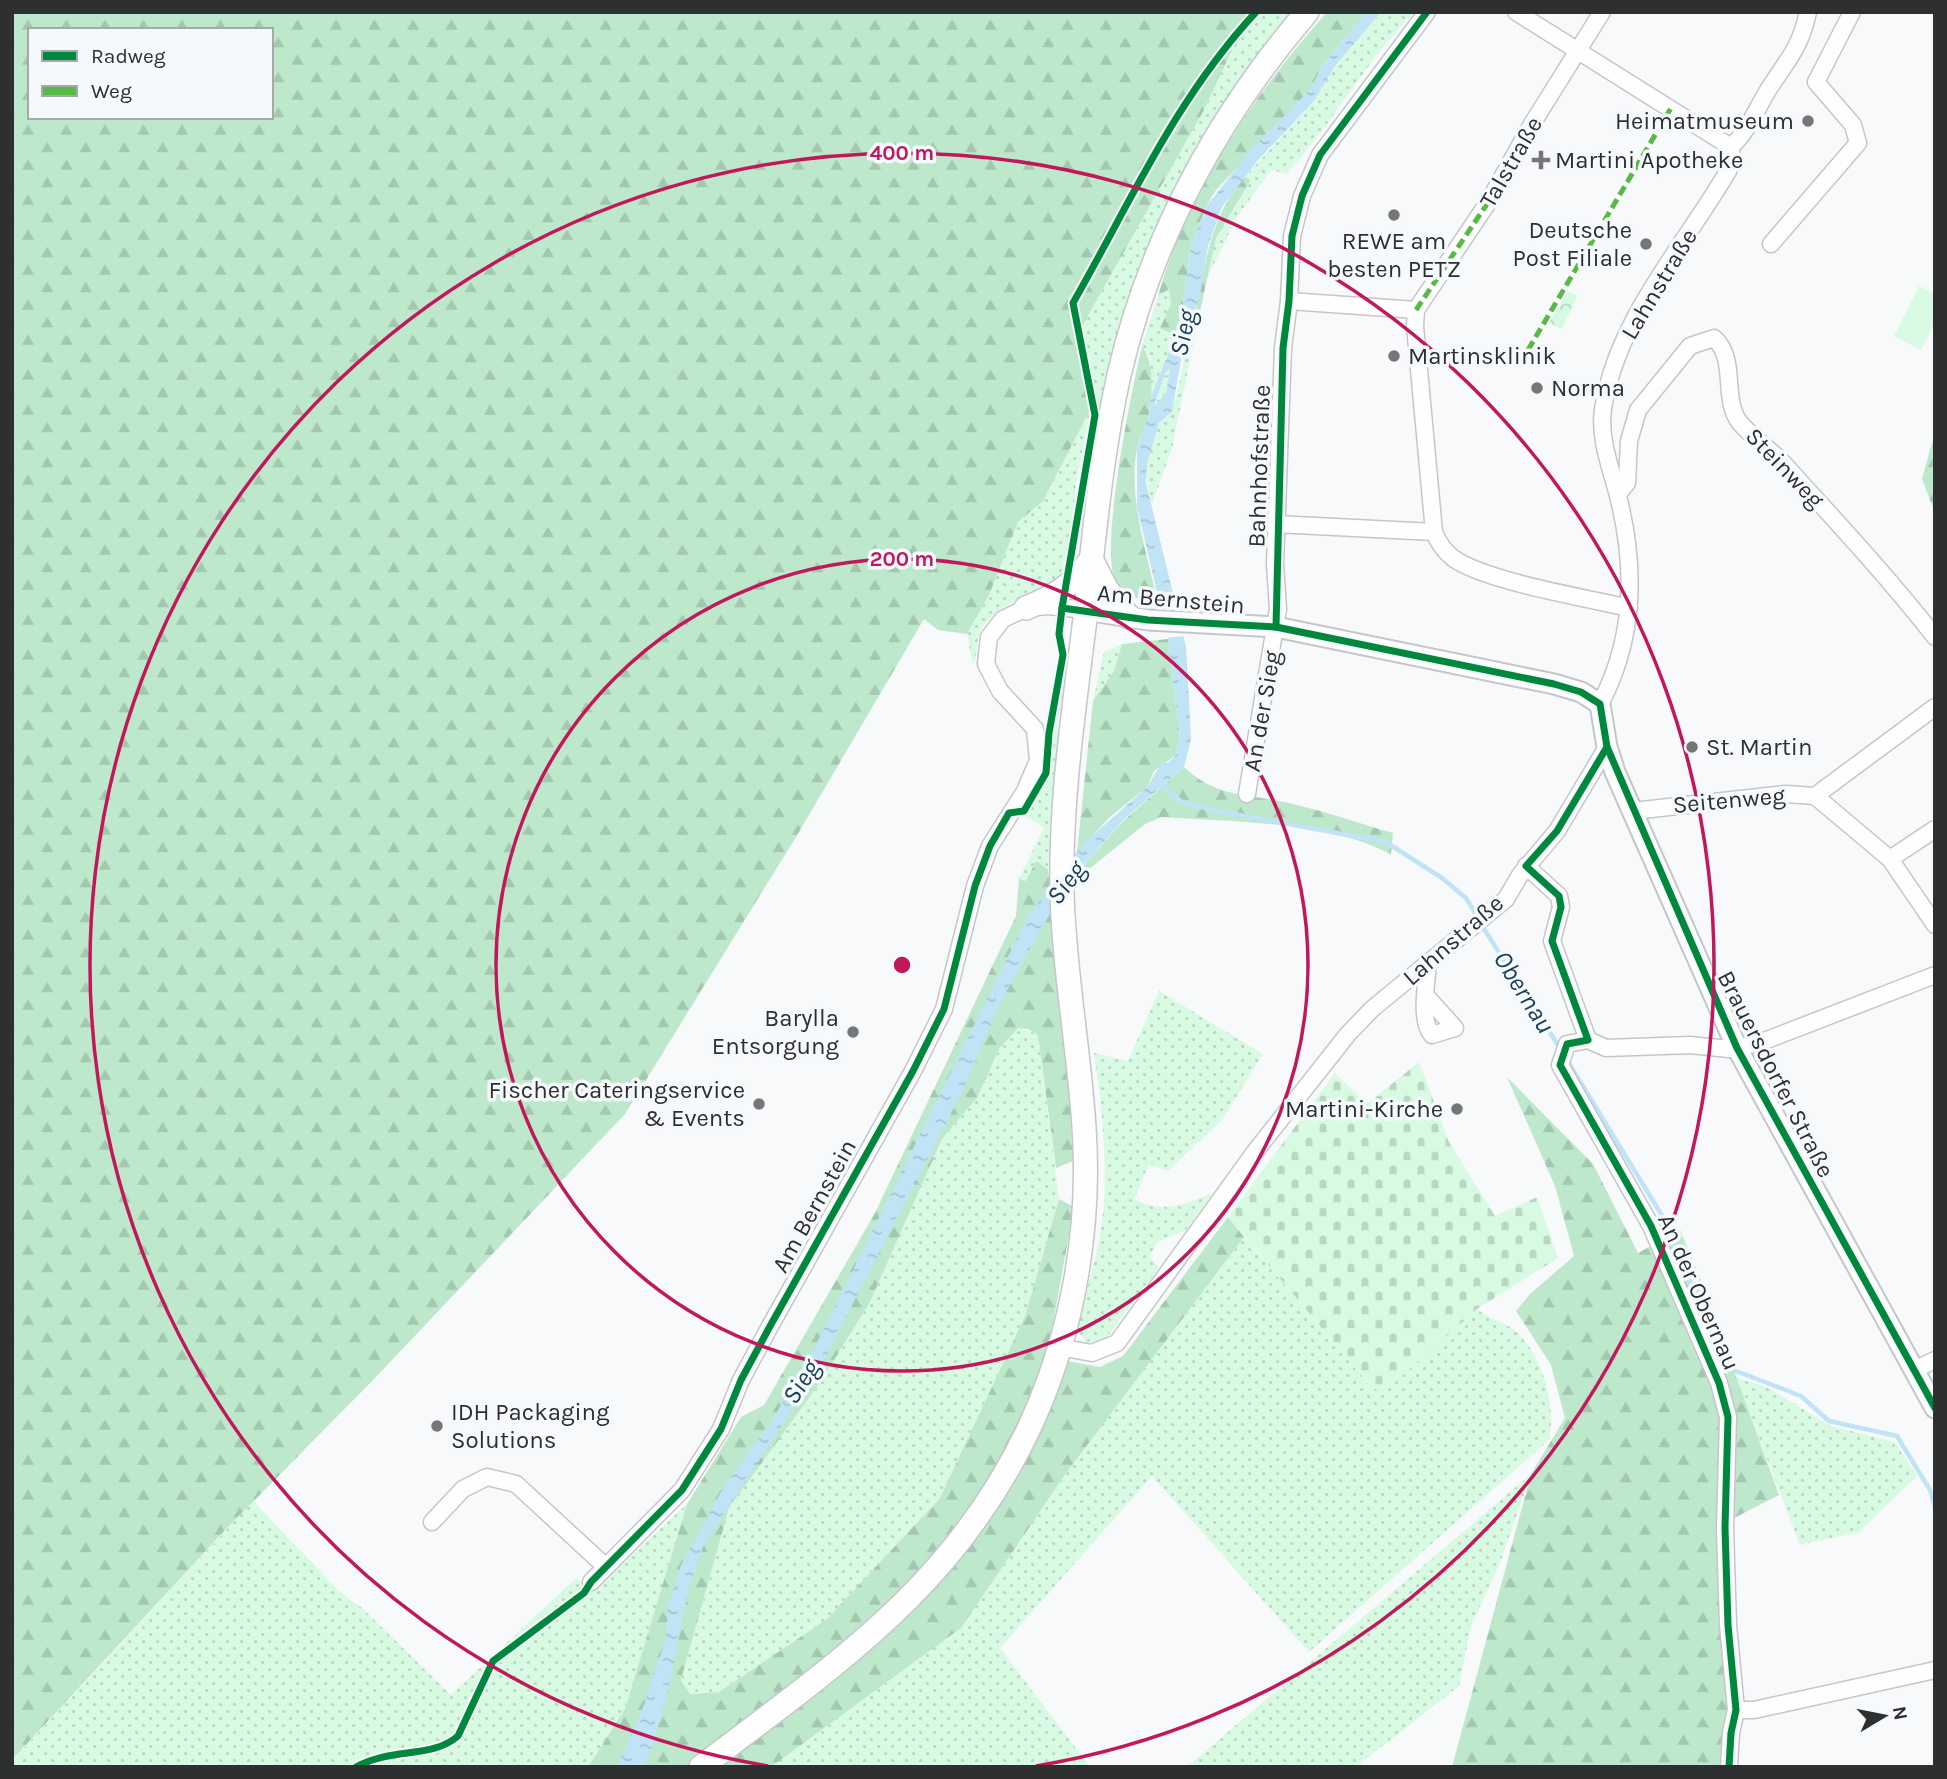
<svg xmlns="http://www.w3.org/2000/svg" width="1947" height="1779" font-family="Karla,sans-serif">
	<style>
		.grass { fill: url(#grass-dots) }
		.forest { fill: url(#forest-firs); fill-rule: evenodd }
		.wetland { fill: url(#wetland-marsh) }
		.cemetery { fill: url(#cemetery-stones) }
		.park { fill: url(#park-crowns) }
		.pitch { fill: #d8fae2 }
		.water { fill: url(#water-ripples); fill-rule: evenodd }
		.pier { fill: #f7f9fb }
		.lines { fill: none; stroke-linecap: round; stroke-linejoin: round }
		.stream { stroke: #c0e3f6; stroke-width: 4.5 }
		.minor-casing { stroke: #c5c6c8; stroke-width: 19 }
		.tertiary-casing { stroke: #c5c6c8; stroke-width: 23 }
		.secondary-casing { stroke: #c5c6c8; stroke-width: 26 }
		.minor { stroke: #fefefe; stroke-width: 16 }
		.tertiary { stroke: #fefefe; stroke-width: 19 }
		.secondary { stroke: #fefefe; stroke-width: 23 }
		.quiet { stroke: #58b947; stroke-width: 5; stroke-dasharray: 10 5; stroke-linecap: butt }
		.cycleway-casing { stroke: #f6f9fc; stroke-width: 11 }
		.cycleway { stroke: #00873e; stroke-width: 7 }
		.ring { fill: none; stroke: #c2185b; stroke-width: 3.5 }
		.poi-dot { fill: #747677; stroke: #f6f9fc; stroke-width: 2.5 }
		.labels { text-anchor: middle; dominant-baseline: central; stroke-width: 7; stroke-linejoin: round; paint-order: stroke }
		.poi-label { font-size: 24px; fill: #2e2f30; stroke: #f6f9fc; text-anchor: end }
		.street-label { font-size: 24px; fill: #2e2f30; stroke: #f6f9fc }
		.water-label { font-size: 26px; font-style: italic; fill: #1b4154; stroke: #f6f9fc }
		.centre { fill: #c2185b; stroke: #f6f9fc; stroke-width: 3.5 }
		.ring-label { font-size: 21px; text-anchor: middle; font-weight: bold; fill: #c2185b; stroke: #f6f9fc; stroke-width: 7; stroke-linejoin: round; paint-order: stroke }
	</style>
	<defs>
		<pattern id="grass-dots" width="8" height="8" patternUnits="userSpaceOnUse" patternTransform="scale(1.75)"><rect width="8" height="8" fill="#d8fae2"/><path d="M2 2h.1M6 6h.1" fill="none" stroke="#bad7c2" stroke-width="1.8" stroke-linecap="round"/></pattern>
		<pattern id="forest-firs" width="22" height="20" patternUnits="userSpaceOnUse" patternTransform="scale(1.75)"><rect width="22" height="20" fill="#bee8cc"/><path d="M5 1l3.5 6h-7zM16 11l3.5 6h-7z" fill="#a4c7b0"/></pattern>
		<pattern id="wetland-marsh" width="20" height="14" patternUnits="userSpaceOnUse" patternTransform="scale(1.75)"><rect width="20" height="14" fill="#d8fae2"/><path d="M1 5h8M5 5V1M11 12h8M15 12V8" fill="none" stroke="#bad7c2"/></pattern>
		<pattern id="cemetery-stones" width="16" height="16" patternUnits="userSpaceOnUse" patternTransform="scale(1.75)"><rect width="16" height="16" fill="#d8fae2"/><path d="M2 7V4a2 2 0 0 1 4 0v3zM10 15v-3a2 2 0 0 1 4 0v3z" fill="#bad7c2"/></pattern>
		<pattern id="park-crowns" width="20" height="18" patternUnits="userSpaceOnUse" patternTransform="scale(1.75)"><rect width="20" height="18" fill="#d8fae2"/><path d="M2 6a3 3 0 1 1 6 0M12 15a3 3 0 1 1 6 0" fill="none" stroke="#bad7c2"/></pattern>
		<pattern id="water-ripples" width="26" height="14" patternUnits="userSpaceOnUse" patternTransform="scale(1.75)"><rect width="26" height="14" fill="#c0e3f6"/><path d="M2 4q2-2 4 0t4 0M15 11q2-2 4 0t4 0" fill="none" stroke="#a5c3d3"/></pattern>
	</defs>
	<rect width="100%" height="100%" fill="#f7f9fb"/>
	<g class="grass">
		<path d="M1250 12H1293L1275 35 1107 380 1098 422 1082 326 1204 110Z"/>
		<path d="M1381 12H1414L1379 52 1319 135 1287 174 1271 170 1237 217 1206 280 1216 238 1251 181 1245 177 1314 101 1335 66Z"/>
		<path d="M1169 288 1171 304 1161 328 1174 335 1177 332 1151 396 1150 358 1142 346 1158 296Z"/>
		<path d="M1192 327 1196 330 1172 448 1152 504C1144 478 1145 449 1159 424 1162 418 1170 414 1172 408 1183 382 1182 353 1192 327Z"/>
		<path d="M1091 408 1076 483 1072 531 1059 583C1032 595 999 601 982 628 975 639 979 654 973 665L967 634 989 595 1018 522 1043 501Z"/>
		<path d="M1122 644 1114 671 1093 701 1104 652Z"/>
		<path d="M1068 660 1057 727 1059 739 1054 821 1051 823 1048 869 1036 861 1026 881 1019 879 1044 828 1026 816 1047 782 1053 755V727L1063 666Z"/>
		<path d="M1159 991 1263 1054 1222 1120 1168 1171 1149 1164 1134 1199C1162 1214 1185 1205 1213 1193L1186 1230 1157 1242 1149 1257 1159 1267 1104 1341 1086 1342 1077 1330C1083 1302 1092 1274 1098 1246 1111 1183 1103 1116 1094 1053L1128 1061Z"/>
		<path d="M1018 1028 1038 1034 1059 1199 1025 1316 940 1498 827 1619 719 1692 690 1694 681 1680 729 1508 819 1384 870 1302 942 1139 977 1098 999 1049Z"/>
		<path d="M1244 1237 1372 1388 1384 1391 1477 1309C1489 1319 1509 1323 1519 1334 1544 1360 1556 1405 1549 1440L1309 1652 1152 1476 1000 1648 1090 1767H771L961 1628 1064 1476Z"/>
		<path d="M1736 1378 1767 1387 1831 1426 1895 1442 1917 1476 1859 1532 1800 1545Z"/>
		<path d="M1531 1474 1500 1563 1471 1626 1459 1686 1356 1767H1187Z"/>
		<path d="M253 1501 339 1591 362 1608 451 1695 576 1578 594 1590 687 1504 625 1709 588 1767H12V1761Z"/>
	</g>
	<g class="forest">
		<path d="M12 12H1250L1204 110 1082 326 1078 312 1073 322 1091 408 1043 501 1018 522 989 595 967 634 938 630 924 619 799 832 625 1114 374 1379 228 1527 12 1760ZM30 30H271V117H30Z"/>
		<path d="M1327 12H1366L1323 65 1310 90 1216 190 1206 207 1191 245 1180 325 1174 335 1160 328 1171 304 1169 289 1158 296C1187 191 1256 92 1327 12Z"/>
		<path d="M1245 177 1251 180 1216 238 1196 330 1192 327C1206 273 1206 221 1245 177Z"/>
		<path d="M1142 346C1155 364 1152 391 1149 413 1148 425 1139 436 1137 448 1128 500 1147 553 1158 603 1142 602 1126 596 1116 581 1098 553 1133 384 1142 346Z"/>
		<path d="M1935 432V513L1922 479Z"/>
		<path d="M1168 639 1180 738 1176 755 1154 771 1147 787 1110 817 1077 852 1093 701 1114 671 1122 644Z"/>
		<path d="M1184 767C1218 799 1247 793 1289 803 1324 811 1358 823 1393 833L1391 855C1333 821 1230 822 1162 817L1145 824 1078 878 1079 871 1123 821Z"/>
		<path d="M1036 861 1048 869 1069 1086 1073 1161 1056 1168 1038 1035 1028 1029 1018 1028 999 1049 977 1098 942 1139 870 1302 819 1384 729 1508 681 1680 690 1694 719 1692 827 1619 940 1498 1025 1316 1059 1199 1074 1207 1047 1357 1100 1367 1123 1356 1228 1217 1244 1237 1064 1476 961 1628 771 1767H588L625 1709 687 1504 741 1417 764 1405 875 1213 1016 916 1019 879 1026 881Z"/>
		<path d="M1507 1077 1593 1164 1638 1253 1680 1230 1703 1285 1779 1495 1730 1520 1733 1706 1722 1767H1452L1531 1474 1565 1418 1551 1365 1516 1311 1530 1294 1574 1256 1555 1186Z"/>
	</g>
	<path class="wetland" d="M1170 368 1166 393 1154 408 1165 373Z"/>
	<path class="cemetery" d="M1419 1062 1449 1142 1495 1216 1537 1197 1558 1258 1477 1309 1384 1392 1372 1388 1228 1217 1335 1073 1367 1104Z"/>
	<path class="park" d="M1568 291 1577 296 1562 329 1549 323Z"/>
	<path class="pitch" d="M1919 286 1935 294V323L1921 350 1894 336Z"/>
	<path class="water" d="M1366 12H1381L1335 66 1314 101 1259 159 1222 207 1208 246 1200 295 1183 349 1172 411 1159 423 1147 464 1146 483 1186 647 1191 739 1184 767 1124 819 1079 871 1051 912 1000 1003 963 1090 824 1360 703 1547 689 1587 667 1697 650 1753 643 1767H617L644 1705 666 1638 668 1606 681 1565 723 1488 769 1425 809 1359 1028 916 1081 846 1147 787 1163 761 1168 763 1176 755 1180 738 1168 639 1137 507V447L1149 415 1151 396 1180 325 1191 245 1206 207 1253 147 1310 90 1323 65ZM1170 369 1166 393 1154 407 1165 373Z"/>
	<path class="pier" d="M1155 605 1180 608 1187 636 1164 638Z"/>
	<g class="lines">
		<g class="stream">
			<path d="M1160 784 1182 802 1222 812 1386 842 1442 878 1466 898 1477 916"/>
			<path d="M1481 924 1561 1050"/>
			<path d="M1567 1060 1661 1214 1687 1272 1723 1366 1801 1396 1829 1421 1897 1436 1930 1490 1935 1508"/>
		</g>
		<defs>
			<g id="minor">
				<path d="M1516 12 1731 147"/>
				<path d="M1602 12 1532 124 1489 201 1416 310 1415 326 1434 532C1438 542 1444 551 1453 558 1484 581 1587 598 1629 608"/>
				<path d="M1771 244 1858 143 1853 125 1816 82 1852 12"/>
				<path d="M1289 301 1416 310"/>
				<path d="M1618 494 1627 483 1629 441 1638 410 1690 346 1714 338C1738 359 1721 399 1740 423 1753 438 1770 449 1783 463 1835 520 1888 577 1935 637"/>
				<path d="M1276 524 1434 532"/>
				<path d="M1600 704C1636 637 1636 564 1617 492 1610 465 1599 438 1603 409 1617 319 1683 248 1728 171L1732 161 1731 147C1751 128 1757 106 1772 84 1790 57 1801 45 1808 12"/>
				<path d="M1247 794 1278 609 1275 564 1283 348 1289 301 1292 236 1302 196 1320 155 1427 12"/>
				<path d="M1815 796 1935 707"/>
				<path d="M1633 811 1786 794 1815 796 1890 859 1935 925"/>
				<path d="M1890 859 1935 829"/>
				<path d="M1526 866 1559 896 1561 907 1552 941 1588 1040"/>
				<path d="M1427 997 1455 1028 1432 1035C1419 1020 1427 982 1428 962"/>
				<path d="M1059 1347 1092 1353 1117 1343 1254 1153 1348 1034 1372 1009 1506 899 1520 875 1557 831 1607 747"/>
				<path d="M1914 1370 1935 1360"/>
				<path d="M432 1522 463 1489 487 1477 516 1484 606 1567"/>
				<path d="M591 1582 682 1490 721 1429 741 1380 769 1328 913 1071 944 1009 975 886 990 846 1025 791 1038 760 1035 729 1000 691 986 664 989 637 1003 619 1026 608 1048 606 1086 610"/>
				<path d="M1736 1710H1754L1935 1670"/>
				<path d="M1729 1767 1731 1733 1736 1710 1728 1625 1725 1528 1728 1417 1719 1383 1651 1226 1560 1065 1567 1044 1588 1040 1606 1048 1690 1045 1729 1049 1759 1043 1935 975"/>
			</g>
			<path id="tertiary" d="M1086 610 1148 620 1276 627 1554 684 1581 692 1600 704 1607 747 1615 772 1737 1048 1935 1408"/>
			<g id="secondary">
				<path d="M1091 559 1107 590 1129 617"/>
				<path d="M1026 608C1055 596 1074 585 1091 559"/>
				<path d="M701 1767C837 1663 956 1586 1031 1424 1073 1332 1091 1228 1084 1127 1079 1049 1064 971 1062 893 1060 801 1074 709 1085 619 1094 538 1101 455 1119 375 1150 241 1217 117 1307 12"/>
			</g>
		</defs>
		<use href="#minor" class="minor-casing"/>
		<use href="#tertiary" class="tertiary-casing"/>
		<use href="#secondary" class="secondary-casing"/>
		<use href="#minor" class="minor"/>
		<use href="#tertiary" class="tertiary"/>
		<use href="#secondary" class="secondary"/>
		<g class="quiet">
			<path d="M1416 310 1489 201 1532 124"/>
			<path d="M1528 350 1671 108"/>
		</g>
		<defs>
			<g id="cycleway">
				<path d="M1062 608 1148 620 1276 627 1554 684 1581 692 1600 704 1607 747 1557 831 1526 866 1559 896 1561 907 1552 941 1588 1040 1567 1044 1560 1065 1651 1226 1719 1383 1728 1417 1725 1528 1728 1625 1736 1710 1731 1733 1729 1767"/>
				<path d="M1276 627 1283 348 1289 301 1292 236 1302 196 1320 155 1427 12"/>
				<path d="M1607 747 1737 1048 1935 1408"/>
				<path d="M356 1767C392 1747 432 1759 458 1736L493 1661 584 1593 591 1582 682 1490 721 1429 741 1380 769 1328 913 1071 944 1009 975 886 990 846 1009 813 1024 811 1046 773 1049 733 1063 655 1059 634 1062 608 1095 415 1073 303C1130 203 1176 98 1256 12"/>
			</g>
		</defs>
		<use href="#cycleway" class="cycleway-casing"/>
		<use href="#cycleway" class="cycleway"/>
	</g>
	<g class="ring">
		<circle cx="902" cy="965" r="406"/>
		<path d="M768 1766A812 812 0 1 1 1036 1766"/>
	</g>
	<g class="poi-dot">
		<circle cx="1808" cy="121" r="7"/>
		<path d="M1537.5 149.5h7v7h7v7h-7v7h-7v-7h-7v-7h7z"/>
		<circle cx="1394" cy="215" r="7"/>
		<circle cx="1646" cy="244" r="7"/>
		<circle cx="1394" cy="356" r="7"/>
		<circle cx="1537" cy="388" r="7"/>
		<circle cx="1692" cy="747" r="7"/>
		<circle cx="853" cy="1032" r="7"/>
		<circle cx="759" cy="1104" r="7"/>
		<circle cx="1457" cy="1109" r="7"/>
		<circle cx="437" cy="1426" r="7"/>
	</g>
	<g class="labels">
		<g class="poi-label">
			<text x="1794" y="121">Heimatmuseum</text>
			<text x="1555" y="160" text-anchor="start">Martini Apotheke</text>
			<text x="1632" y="230">Deutsche<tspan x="1632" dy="28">Post Filiale</tspan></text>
			<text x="1394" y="241" text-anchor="middle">REWE am<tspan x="1394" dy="28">besten PETZ</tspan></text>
			<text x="1408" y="356" text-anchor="start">Martinsklinik</text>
			<text x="1551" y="388" text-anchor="start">Norma</text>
			<text x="1706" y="747" text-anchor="start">St. Martin</text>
			<text x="839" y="1018">Barylla<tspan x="839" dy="28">Entsorgung</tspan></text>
			<text x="745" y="1090">Fischer Cateringservice<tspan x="745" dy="28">&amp; Events</tspan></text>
			<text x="1443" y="1109">Martini-Kirche</text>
			<text x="451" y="1412" text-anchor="start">IDH Packaging<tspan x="451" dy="28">Solutions</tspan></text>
		</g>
		<g class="street-label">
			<text transform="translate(1511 162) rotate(-60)">Talstraße</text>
			<text transform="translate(1659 284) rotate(-59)">Lahnstraße</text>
			<text transform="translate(1259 466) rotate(-88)">Bahnhofstraße</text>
			<text transform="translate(1785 468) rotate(46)">Steinweg</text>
			<text transform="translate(1171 599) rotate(5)">Am Bernstein</text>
			<text transform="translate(1262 711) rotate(-80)">An der Sieg</text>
			<text transform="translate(1729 800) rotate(-5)">Seitenweg</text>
			<text transform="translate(1453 940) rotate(-41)">Lahnstraße</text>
			<text transform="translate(1776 1074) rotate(63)">Brauersdorfer Straße</text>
			<text transform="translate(814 1206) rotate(-61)">Am Bernstein</text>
			<text transform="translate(1699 1292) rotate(66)">An der Obernau</text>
		</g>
		<g class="water-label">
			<text transform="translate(1183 333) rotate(-78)">Sieg</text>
			<text transform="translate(1066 883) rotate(-52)">Sieg</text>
			<text transform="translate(1524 992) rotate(58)">Obernau</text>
			<text transform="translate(801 1382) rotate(-57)">Sieg</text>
		</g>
	</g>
	<circle cx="902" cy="965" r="10" class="centre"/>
	<g class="ring-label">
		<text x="902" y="160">400 m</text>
		<text x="902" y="566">200 m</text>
	</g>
	<rect width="1947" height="1779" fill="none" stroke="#2e2f30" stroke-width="28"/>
	<rect x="28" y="28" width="245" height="91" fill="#f6f9fc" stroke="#a6a8aa" stroke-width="2"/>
	<rect x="42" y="51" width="35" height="10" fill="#00873e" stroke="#a6a8aa" stroke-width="2"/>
	<text x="91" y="63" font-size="21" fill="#2e2f30">Radweg</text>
	<rect x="42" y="86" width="35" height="10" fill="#58b947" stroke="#a6a8aa" stroke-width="2"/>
	<text x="91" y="98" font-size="21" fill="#2e2f30">Weg</text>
	<g transform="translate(1884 1716) rotate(80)" stroke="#f6f9fc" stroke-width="5" paint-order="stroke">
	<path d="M0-5L12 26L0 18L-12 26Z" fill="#2e2f30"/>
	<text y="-10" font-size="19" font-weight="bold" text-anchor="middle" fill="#2e2f30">N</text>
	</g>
</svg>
